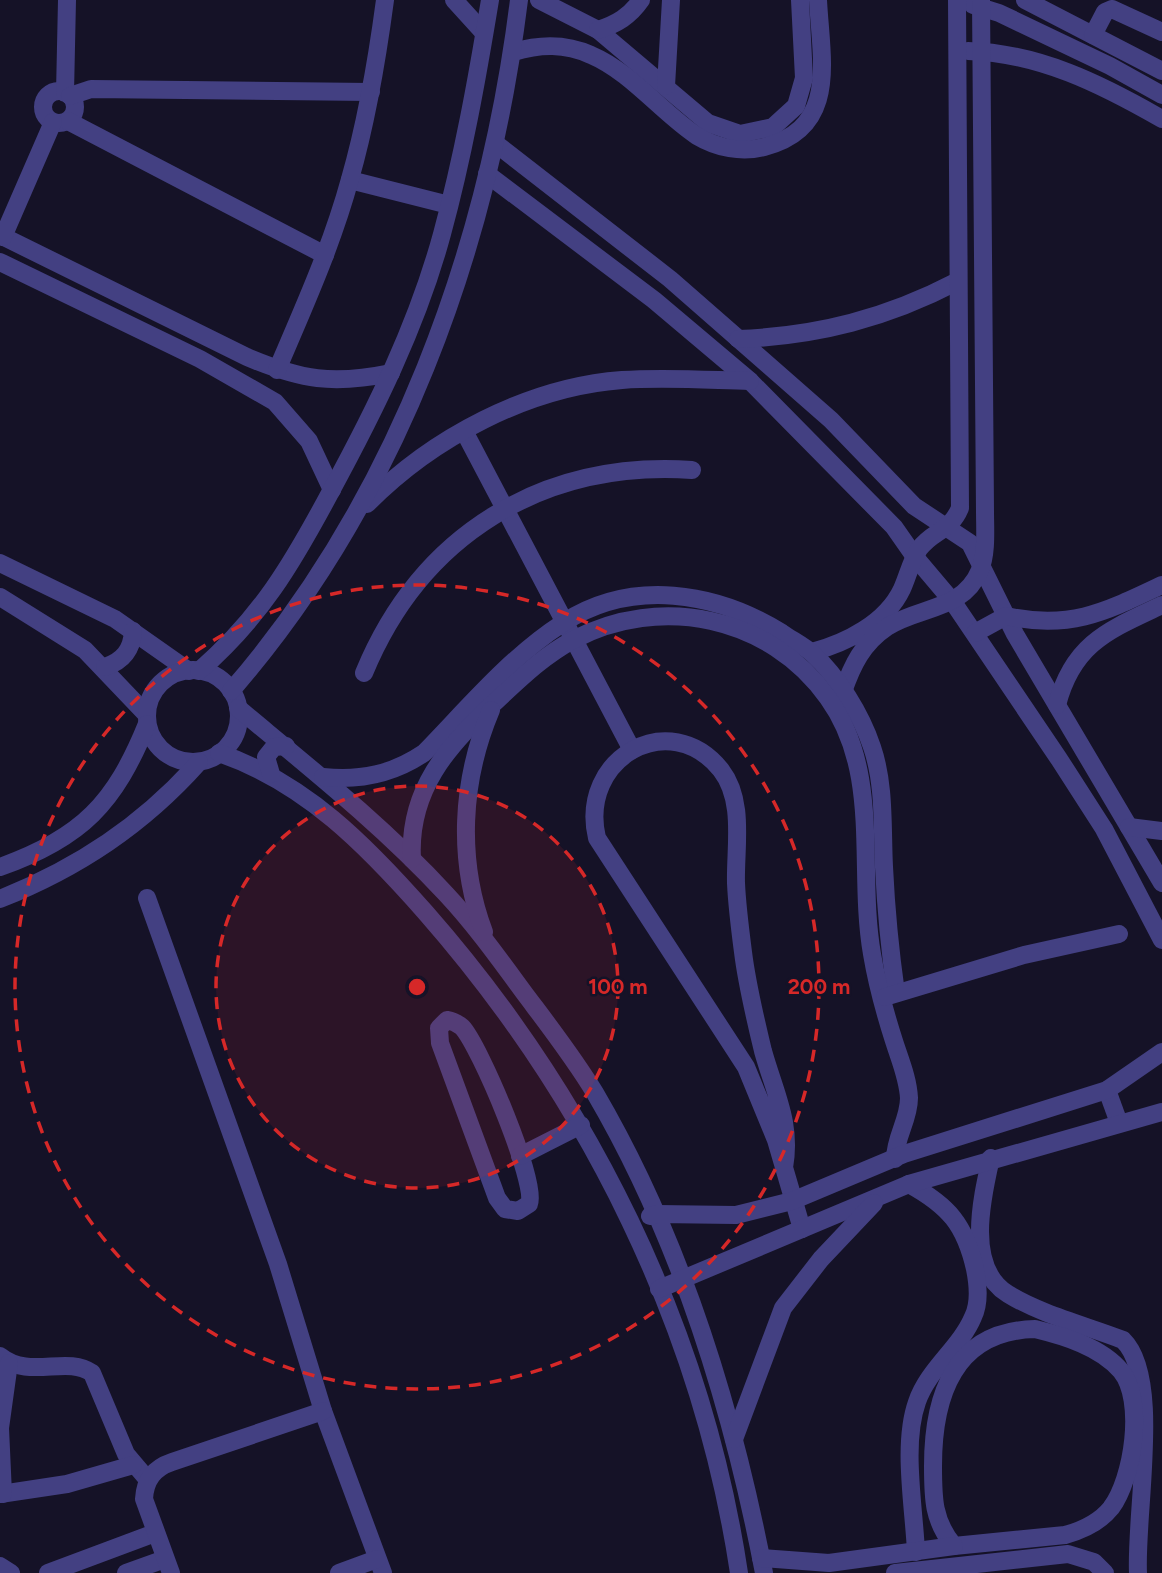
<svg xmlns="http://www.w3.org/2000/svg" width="1162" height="1573" font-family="Figtree,sans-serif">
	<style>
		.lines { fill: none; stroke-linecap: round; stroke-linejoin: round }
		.minor { stroke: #434082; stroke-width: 18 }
		.ring { fill: none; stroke: #d62828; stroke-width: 3.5; stroke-dasharray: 12 9 }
		.centre { fill: #d62828; stroke: #151227; stroke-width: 3.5 }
		.ring-label { font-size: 21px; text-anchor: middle; font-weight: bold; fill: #d62828; stroke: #151227; stroke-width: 5; stroke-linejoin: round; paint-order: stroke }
	</style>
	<rect width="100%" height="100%" fill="#151227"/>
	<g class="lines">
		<g class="minor">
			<path d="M454 0 484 33"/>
			<path d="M539 0 598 30 708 123 740 134 773 127 796 106 804 78 800 0"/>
			<path d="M1025 0 1162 71"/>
			<path d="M973 5 999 13 1110 66 1162 95"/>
			<path d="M598 30C617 24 630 16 641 0"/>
			<path d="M1093 35 1105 12 1112 9 1162 32"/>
			<path d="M968 51C1039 53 1101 84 1162 119"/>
			<path d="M513 52C540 44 565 43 591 55 631 72 661 112 697 136 717 148 742 153 764 147 839 128 821 60 818 0"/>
			<path d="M666 86 671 0"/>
			<circle cx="59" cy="107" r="16"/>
			<path d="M65 93 67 0"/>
			<path d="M70 96 91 89 371 92"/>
			<path d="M68 121 325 255"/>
			<path d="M495 143 670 279 831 420 914 506 970 543 1015 634 1162 883"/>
			<path d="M487 174 654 300 750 381 894 527 915 557 953 602 1059 759 1104 829 1162 940"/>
			<path d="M350 180 449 205"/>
			<path d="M0 235 247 357C301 380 333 385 391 373"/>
			<path d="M3 237 53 122"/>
			<path d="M0 262 200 359 275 402 309 441 332 490"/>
			<path d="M738 339C818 336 887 318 958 281"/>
			<path d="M277 370C304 307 332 245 350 179 367 120 377 60 385 0"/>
			<path d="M464 431 632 750"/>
			<path d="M367 504C432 438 528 387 622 380 664 377 708 380 750 381"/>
			<path d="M0 563 115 619 189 671"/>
			<path d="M0 597 85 650 147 715"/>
			<path d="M975 633 1006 616C1070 630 1105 612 1162 585"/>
			<path d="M812 652C846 643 886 623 902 589 908 576 911 561 919 549 933 530 950 532 960 508L957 0"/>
			<path d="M105 667C123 661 132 650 133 631"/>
			<circle cx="193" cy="716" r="46"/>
			<path d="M199 671C261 617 292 564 330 493 375 410 417 326 442 234 463 157 477 79 490 0"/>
			<path d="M364 673C421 535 542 460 692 470"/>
			<path d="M231 691C397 500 488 249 519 0"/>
			<path d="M843 692C852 665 863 643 887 627 920 606 963 611 980 570 987 553 985 530 985 511L981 0"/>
			<path d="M1057 705C1073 643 1109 630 1162 605"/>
			<path d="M238 708C310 768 382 825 446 894 475 925 500 960 525 994 549 1026 574 1058 595 1093 681 1240 732 1406 764 1573"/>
			<path d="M219 753C306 783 367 846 426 913 589 1099 702 1327 739 1573"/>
			<path d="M271 774 266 757 274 747 286 746"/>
			<path d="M323 777C361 781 393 774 424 753 467 709 510 657 563 623 632 578 716 592 782 633 792 640 804 646 813 654 838 677 861 714 872 747 885 785 882 827 884 867 886 909 890 951 896 993"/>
			<path d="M1129 827 1162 831"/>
			<path d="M412 859C408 791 447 746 495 702 520 679 543 656 573 640 660 594 770 616 828 698 882 773 857 868 872 954 877 984 885 1013 894 1041 900 1060 908 1078 909 1098 909 1120 895 1137 895 1159"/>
			<path d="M0 867C82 838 115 803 147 724"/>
			<path d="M147 898 278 1264 323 1411 383 1573"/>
			<path d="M0 899C78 868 143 825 199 762"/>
			<path d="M484 932C457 860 461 781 491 710"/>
			<path d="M885 997 1024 955 1119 934"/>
			<path d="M447 1020C453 1021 457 1023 462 1027 480 1046 538 1184 529 1204L518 1211 505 1209 497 1198 440 1043 439 1028Z"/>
			<path d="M1107 1090 1119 1123"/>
			<path d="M520 1156 581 1125"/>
			<path d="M991 1158C982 1197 965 1268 1008 1294 1040 1314 1087 1326 1123 1340 1162 1378 1135 1512 1138 1573"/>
			<path d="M784 1168C792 1123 775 1094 763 1051 755 1018 747 985 743 952 740 929 737 906 736 883 735 847 745 801 721 770 670 706 578 758 597 838L746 1067 776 1140 802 1229"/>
			<path d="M909 1184C949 1206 965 1225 975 1269 978 1284 980 1303 973 1317 960 1348 928 1369 917 1402 902 1444 914 1507 916 1552"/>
			<path d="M650 1216 657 1214 736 1215 792 1201 904 1154 1107 1090 1162 1052"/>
			<path d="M659 1289 909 1184 1162 1112"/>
			<path d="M1035 1329C1064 1336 1101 1347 1121 1371 1145 1400 1133 1479 1111 1508 1099 1523 1083 1530 1065 1535L954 1546C933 1521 933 1498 933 1466 933 1396 954 1331 1035 1329Z"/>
			<path d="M0 1356C30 1380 66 1355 92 1373L126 1454 148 1480"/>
			<path d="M734 1439 783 1308 821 1259 874 1203"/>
			<path d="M0 1494 67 1484 133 1465"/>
			<path d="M3 1494 0 1428 9 1363"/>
			<path d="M761 1558 829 1563 954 1546"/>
			<path d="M0 1566 11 1573"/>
			<path d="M48 1573 155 1533"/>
			<path d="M126 1573 165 1559"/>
			<path d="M171 1573 144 1499C145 1480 154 1468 172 1462L323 1411"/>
			<path d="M339 1573 377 1559"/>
			<path d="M895 1573 1068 1554 1094 1562 1105 1573"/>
		</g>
	</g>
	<circle cx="417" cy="987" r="201" fill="#d62828" fill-opacity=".12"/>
	<g class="ring">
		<circle cx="417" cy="987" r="201"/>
		<circle cx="417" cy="987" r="402"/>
	</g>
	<circle cx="417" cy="987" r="10" class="centre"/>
	<g class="ring-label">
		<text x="618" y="994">100 m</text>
		<text x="819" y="994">200 m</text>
	</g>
</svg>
